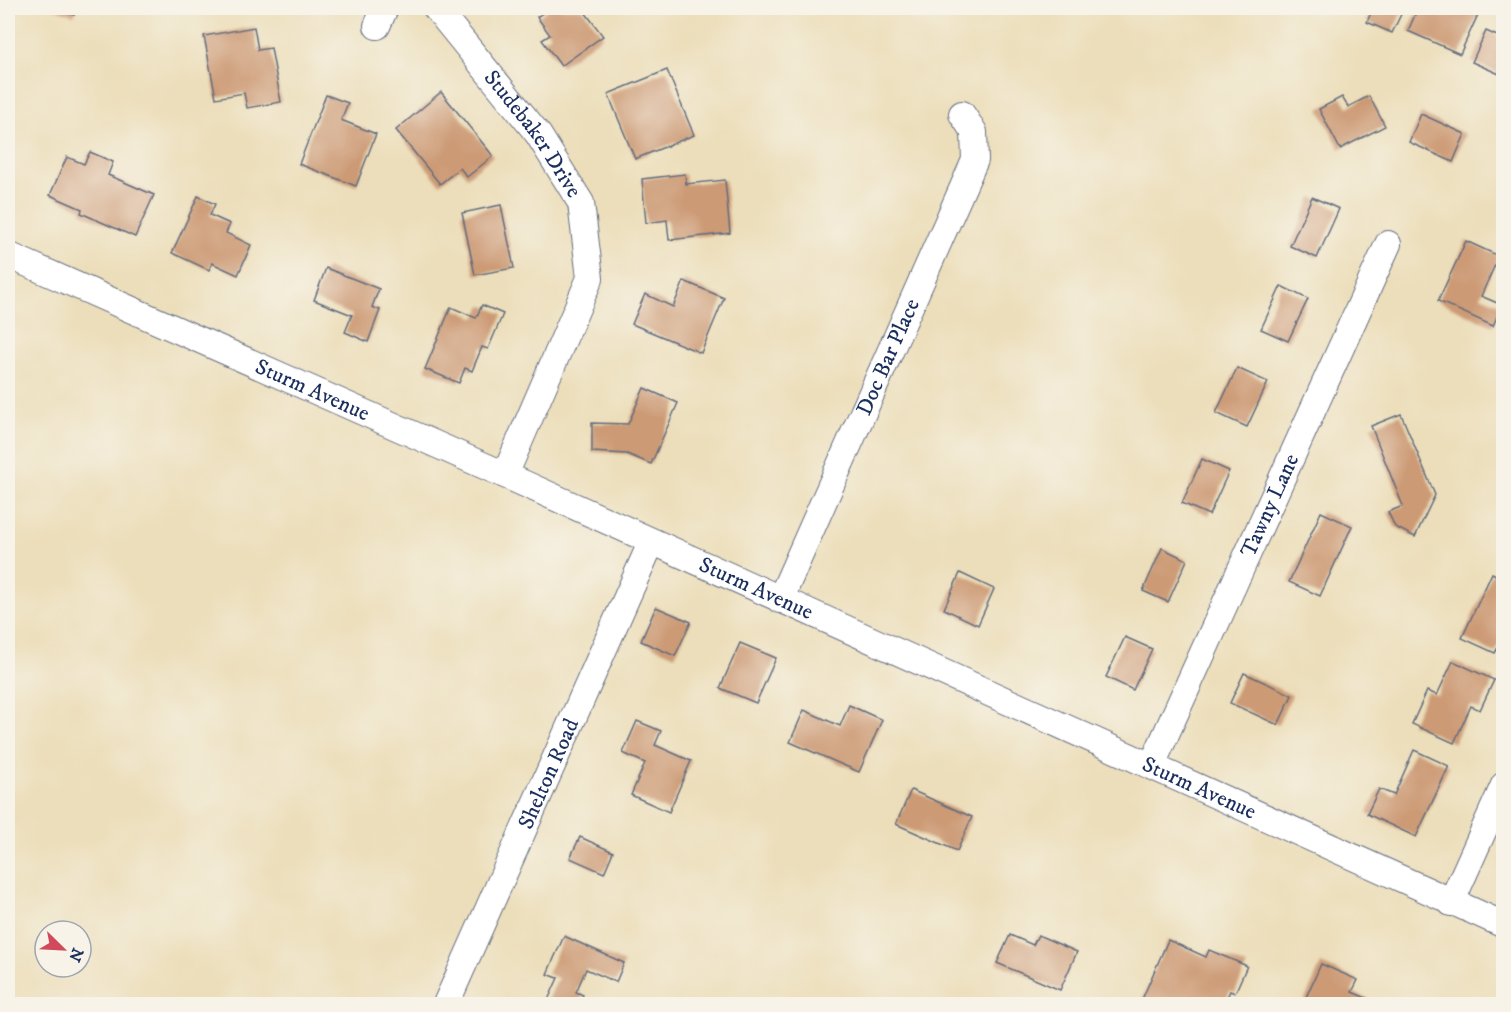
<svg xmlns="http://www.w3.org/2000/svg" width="1511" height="1012" font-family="'IM FELL DW Pica',serif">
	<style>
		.building { fill: #cc9a74 }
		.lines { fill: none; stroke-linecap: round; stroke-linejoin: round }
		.street-casing { stroke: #646c7e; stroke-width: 28 }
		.street { stroke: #fff; stroke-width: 26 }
		.labels { text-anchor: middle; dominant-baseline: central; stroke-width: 5; stroke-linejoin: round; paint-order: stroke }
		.street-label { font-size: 22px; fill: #1b2f5e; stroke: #f7f3e8 }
	</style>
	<rect width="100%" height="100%" fill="#f7f3e8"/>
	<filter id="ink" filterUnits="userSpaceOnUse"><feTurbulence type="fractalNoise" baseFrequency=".0167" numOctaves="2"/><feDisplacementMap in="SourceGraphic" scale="12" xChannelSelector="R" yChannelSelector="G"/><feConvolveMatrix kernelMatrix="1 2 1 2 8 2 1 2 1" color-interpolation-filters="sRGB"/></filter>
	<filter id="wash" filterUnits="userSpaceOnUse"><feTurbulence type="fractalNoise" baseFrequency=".008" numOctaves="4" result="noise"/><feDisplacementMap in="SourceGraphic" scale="24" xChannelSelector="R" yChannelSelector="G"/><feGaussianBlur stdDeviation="1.35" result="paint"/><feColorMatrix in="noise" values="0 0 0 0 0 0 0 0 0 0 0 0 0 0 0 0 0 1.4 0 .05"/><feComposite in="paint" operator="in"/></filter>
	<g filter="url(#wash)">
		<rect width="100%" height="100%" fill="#ecdeba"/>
		<g id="blocks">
			<g class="building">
				<path d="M53 8H77L74 15Z"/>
				<path d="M550 8H582L603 36 561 66 542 40 550 35 537 17Z"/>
				<path d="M1367 8H1404L1392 33 1367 22 1372 10Z"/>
				<path d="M1418 8H1431L1441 12 1443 8H1481L1460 54 1408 31Z"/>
				<path d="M254 27 258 50 271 48 281 102 247 108 244 93 216 98 204 36Z"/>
				<path d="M1486 31 1504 39V76L1472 62Z"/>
				<path d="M667 70 694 135 635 159 608 94Z"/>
				<path d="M441 92 493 156 467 177 460 168 440 184 396 130Z"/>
				<path d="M326 95 348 103 341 120 376 134 356 186 299 164Z"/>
				<path d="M1369 96 1385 126 1340 149 1319 109 1342 97 1348 107Z"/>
				<path d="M1421 114 1465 134 1453 162 1409 142Z"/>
				<path d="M90 152 113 162 108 175 154 195 135 237 81 213 82 209 50 195 67 157 84 164Z"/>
				<path d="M685 174 686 184 725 180 730 233 669 240 667 220 646 223 642 179Z"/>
				<path d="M198 196 215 204 210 215 230 224 226 233 251 245 238 275 212 263 209 270 172 253Z"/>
				<path d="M1312 197 1339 209 1317 258 1290 246Z"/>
				<path d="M501 205 514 268 475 275 462 213Z"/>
				<path d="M1466 241 1499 256 1481 296 1502 305 1493 326 1438 301Z"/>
				<path d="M326 268 379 289 372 307 380 310 368 342 345 332 352 315 314 300Z"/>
				<path d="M684 281 724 298 701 353 632 324 645 294 673 307Z"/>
				<path d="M1281 286 1308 299 1288 341 1261 329Z"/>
				<path d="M482 305 503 314 488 349 482 347 472 371 465 368 459 383 425 369 451 307 476 318Z"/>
				<path d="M1237 368 1268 382 1247 427 1216 413Z"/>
				<path d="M644 388 678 403 651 464 627 454 592 452V423L628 424Z"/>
				<path d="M1401 414 1435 495 1415 537 1395 527 1388 512 1403 506 1371 426Z"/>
				<path d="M1202 459 1229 471 1209 515 1182 503Z"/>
				<path d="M1321 512 1352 526 1320 596 1289 582Z"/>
				<path d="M1162 548 1187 560 1168 602 1143 591Z"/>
				<path d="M960 573 994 589 978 625 944 609Z"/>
				<path d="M1492 573 1504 579V635L1495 653 1462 638Z"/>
				<path d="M656 607 691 622 675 656 641 641Z"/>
				<path d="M1125 637 1152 649 1133 690 1106 677Z"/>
				<path d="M740 643 776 658 756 703 720 688Z"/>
				<path d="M1453 661 1494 680 1480 710 1471 706 1454 743 1412 724 1427 691 1437 695Z"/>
				<path d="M1244 673 1292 695 1278 725 1230 703Z"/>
				<path d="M849 705 882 720 859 772 790 742 804 710 840 726Z"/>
				<path d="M637 721 661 731 655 745 691 761 669 812 631 795 645 763 623 753Z"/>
				<path d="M1414 750 1449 766 1416 837 1367 814 1379 789 1394 795Z"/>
				<path d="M911 790 972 817 957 851 896 824Z"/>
				<path d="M580 837 613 852 604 873 570 858Z"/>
				<path d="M1010 935 1033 945 1038 935 1077 952 1060 990 997 963Z"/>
				<path d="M564 936 624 963 616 982 586 969 576 992 583 995 579 1004H557L548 1000 558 978 547 974Z"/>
				<path d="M1168 940 1206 957 1209 950 1247 966 1235 993 1230 991 1224 1004H1140Z"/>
				<path d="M1321 964 1358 980 1352 992 1381 1004H1303Z"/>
			</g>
		</g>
	</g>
	<g filter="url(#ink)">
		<use href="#blocks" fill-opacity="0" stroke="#646c7e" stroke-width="1.5"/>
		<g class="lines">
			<defs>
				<g id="street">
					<path id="s1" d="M436 8 538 134 581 203 590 278 505 475"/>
					<path d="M377 26 385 8"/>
					<path id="s2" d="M8 255 505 475 1504 925"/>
					<path id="s3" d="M780 600 975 160 974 132 962 114"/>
					<path id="s4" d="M1152 765 1388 244"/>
					<path d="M1451 903 1504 785"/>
					<path id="s5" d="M446 1004 651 543"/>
				</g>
			</defs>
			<use href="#street" class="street-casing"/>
			<use href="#street" class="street"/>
		</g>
	</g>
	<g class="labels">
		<g class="street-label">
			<text stroke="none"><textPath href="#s1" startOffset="159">Studebaker Drive</textPath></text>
			<text stroke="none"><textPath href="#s3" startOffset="266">Doc Bar Place</textPath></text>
			<text stroke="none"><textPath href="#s2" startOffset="333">Sturm Avenue</textPath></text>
			<text stroke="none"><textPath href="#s4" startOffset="285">Tawny Lane</textPath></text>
			<text stroke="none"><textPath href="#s2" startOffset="819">Sturm Avenue</textPath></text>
			<text stroke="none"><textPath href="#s5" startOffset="252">Shelton Road</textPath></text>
			<text stroke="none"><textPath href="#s2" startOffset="1305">Sturm Avenue</textPath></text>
		</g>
	</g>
	<rect width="1511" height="1012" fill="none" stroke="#f7f3e8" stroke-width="30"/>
	<g transform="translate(63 949) rotate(114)"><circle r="28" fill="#f7f3e8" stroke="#9fa5b1" stroke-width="1.5"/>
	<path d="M0-4.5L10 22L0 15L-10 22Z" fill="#d1495b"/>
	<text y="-9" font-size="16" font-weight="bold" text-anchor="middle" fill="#1b2f5e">N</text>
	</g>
</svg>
